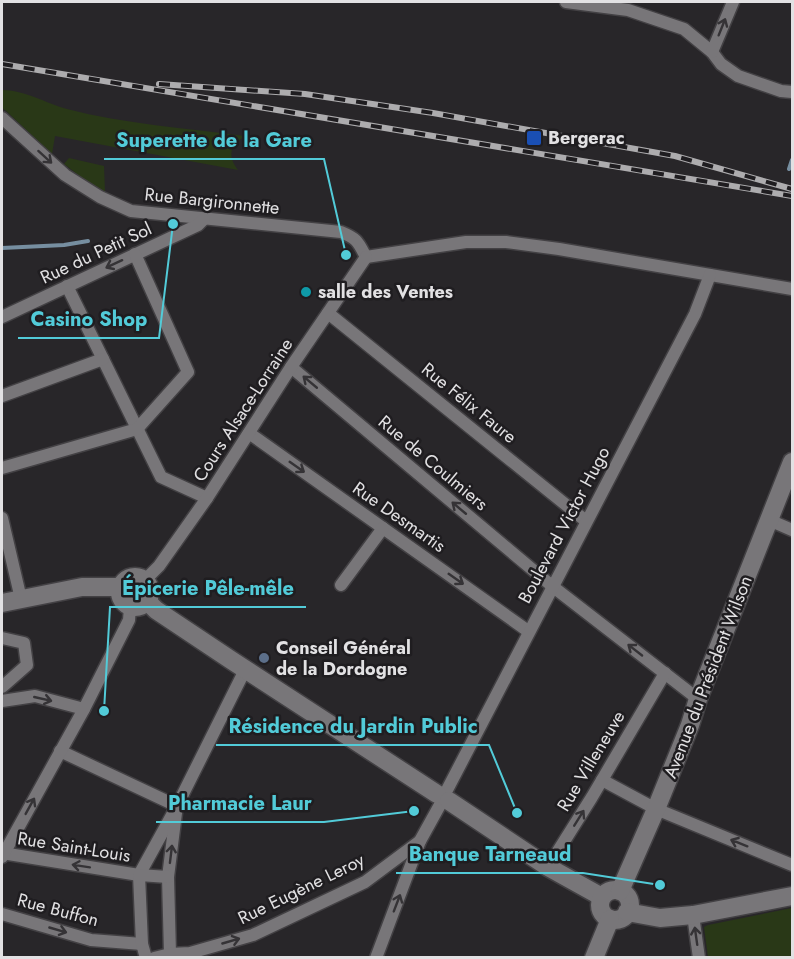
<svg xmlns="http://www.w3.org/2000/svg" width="794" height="959" font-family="Jost,sans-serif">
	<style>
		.green { fill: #293817 }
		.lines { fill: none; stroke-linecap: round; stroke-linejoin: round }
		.stream { stroke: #768ea0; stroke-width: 4 }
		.minor-casing { stroke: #434144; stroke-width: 15 }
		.secondary-casing { stroke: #434144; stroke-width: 21 }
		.minor { stroke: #787679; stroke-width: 12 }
		.secondary { stroke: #787679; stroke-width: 18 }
		.rail-casing { stroke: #adacae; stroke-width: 6 }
		.rail { stroke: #1f1d20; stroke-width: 4; stroke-dasharray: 11; stroke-linecap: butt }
		.oneway { stroke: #353336 }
		.transit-dot { fill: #1a4fb4; stroke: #1f1d20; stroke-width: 2 }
		.culture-dot { fill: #0f9aa8; stroke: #1f1d20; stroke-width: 2 }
		.service-dot { fill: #5c6f8a; stroke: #1f1d20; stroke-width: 2 }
		.labels { text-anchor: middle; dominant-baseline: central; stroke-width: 5; stroke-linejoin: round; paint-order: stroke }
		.poi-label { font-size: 18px; font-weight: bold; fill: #e2e1e3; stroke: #1f1d20; text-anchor: start }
		.street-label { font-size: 18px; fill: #e2e1e3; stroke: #1f1d20 }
		.leader { fill: none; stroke: #52cbd8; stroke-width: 2 }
		.callout-dot { fill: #52cbd8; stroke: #1f1d20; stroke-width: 2 }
		.callout-label { font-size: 20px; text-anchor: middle; font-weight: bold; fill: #52cbd8; stroke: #1f1d20; stroke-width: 5; stroke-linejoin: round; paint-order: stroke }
	</style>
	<rect width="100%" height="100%" fill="#282629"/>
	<g class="green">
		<path d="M2 90C25 90 45 103 67 109 125 124 186 128 245 136 241 139 235 143 233 147 229 155 233 164 238 170L55 136 52 154 5 110 2 108Z"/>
		<path d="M69 158 104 166 105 192 90 184 64 164Z"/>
		<path d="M792 908V957H708L704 927 708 925Z"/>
	</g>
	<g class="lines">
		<g class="stream">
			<path d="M789 169 792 160"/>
			<path d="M2 248 64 245 88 241"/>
		</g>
		<defs>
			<g id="minor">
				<path d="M566 2 628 10 684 29 712 52 721 64 738 76 781 91 792 92"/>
				<path d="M712 52 733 2"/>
				<path d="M2 118 65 175 100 197 131 211 341 232C358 239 358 242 366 257"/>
				<path d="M366 257 466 242H506L559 249 792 289"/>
				<path d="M67 286 161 477 207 498"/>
				<path d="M328 313 586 521"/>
				<path d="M2 317 198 225 204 219"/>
				<path d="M291 367 552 586 698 699"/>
				<path d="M2 396 103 359"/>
				<path d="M249 433 528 631"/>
				<path d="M2 468 137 429 188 372 135 254"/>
				<path d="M2 518 21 599"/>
				<path d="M769 520 792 530"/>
				<path d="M145 580 159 566 207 498 291 367 366 257"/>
				<path d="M341 585 383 528"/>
				<path d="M2 638 24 643 27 665 2 687"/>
				<path d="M2 701 35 696 84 709"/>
				<path d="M60 751 177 806"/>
				<path d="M602 780 656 809 792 865"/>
				<path d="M447 790 695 314 710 275"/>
				<path d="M2 853 139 875 177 806 245 670"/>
				<path d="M2 857 84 709 129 620 130 607"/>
				<path d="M548 867 592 797 665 673"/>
				<path d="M2 914 91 940 142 944"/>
				<path d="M693 915 699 958"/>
				<path d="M170 954 168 877 176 813"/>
				<path d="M146 958 142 944 139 875 168 877"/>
				<path d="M154 958 170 954 190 953 253 935 365 882 420 841"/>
				<path d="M376 958 420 841 441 803"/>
			</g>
			<g id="secondary">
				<circle cx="135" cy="592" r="15"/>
				<path d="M148 602 156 610 231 660 437 794"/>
				<path d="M2 603 82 587H121"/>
				<path d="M449 801 548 867 602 897"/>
				<circle cx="615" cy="905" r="15"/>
				<path d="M620 891 656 809 690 725 698 699 792 462"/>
				<path d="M627 912 660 918 693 915 792 896"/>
				<path d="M594 958 610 919"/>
			</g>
		</defs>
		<use href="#minor" class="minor-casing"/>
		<use href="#secondary" class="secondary-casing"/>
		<use href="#minor" class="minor"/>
		<use href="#secondary" class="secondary"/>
		<defs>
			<g id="rail">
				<path d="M2 64 792 196"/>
				<path d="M159 84 305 94 433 113 675 156 792 189"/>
			</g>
		</defs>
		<use href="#rail" class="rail-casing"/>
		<use href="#rail" class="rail"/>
	</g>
	<defs><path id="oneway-shaft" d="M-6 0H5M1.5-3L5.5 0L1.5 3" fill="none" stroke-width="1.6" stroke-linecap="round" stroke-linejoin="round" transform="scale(1.5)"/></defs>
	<g class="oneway">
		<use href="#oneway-shaft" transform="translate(722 27) rotate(-68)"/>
		<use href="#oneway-shaft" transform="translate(45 157) rotate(42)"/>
		<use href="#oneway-shaft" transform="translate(114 264) rotate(155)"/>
		<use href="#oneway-shaft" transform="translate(310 382) rotate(-140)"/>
		<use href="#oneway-shaft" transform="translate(297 467) rotate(35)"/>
		<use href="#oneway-shaft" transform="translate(459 508) rotate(-140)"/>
		<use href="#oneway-shaft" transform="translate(456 579) rotate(35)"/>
		<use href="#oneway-shaft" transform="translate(635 650) rotate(-142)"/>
		<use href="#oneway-shaft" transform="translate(43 699) rotate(13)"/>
		<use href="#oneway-shaft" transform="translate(30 806) rotate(-61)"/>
		<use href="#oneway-shaft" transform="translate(579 818) rotate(-58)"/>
		<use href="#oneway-shaft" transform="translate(739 843) rotate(-158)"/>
		<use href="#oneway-shaft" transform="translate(171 854) rotate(-83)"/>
		<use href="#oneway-shaft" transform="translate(81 866) rotate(-171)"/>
		<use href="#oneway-shaft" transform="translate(397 903) rotate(-69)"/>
		<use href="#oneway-shaft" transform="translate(58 930) rotate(16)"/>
		<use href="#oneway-shaft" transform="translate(696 936) rotate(-98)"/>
		<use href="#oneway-shaft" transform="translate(231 941) rotate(-16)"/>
	</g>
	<rect class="transit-dot" x="526" y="130" width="16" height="16" rx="3"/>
	<circle class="culture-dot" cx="306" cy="292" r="6"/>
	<circle class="service-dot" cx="264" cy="658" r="6"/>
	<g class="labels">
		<g class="poi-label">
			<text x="548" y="138">Bergerac</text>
			<text x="318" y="292">salle des Ventes</text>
			<text x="276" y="648">Conseil Général<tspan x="276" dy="21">de la Dordogne</tspan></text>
		</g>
		<g class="street-label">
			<text transform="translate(212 201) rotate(6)">Rue Bargironnette</text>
			<text transform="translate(96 253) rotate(-25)">Rue du Petit Sol</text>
			<text transform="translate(469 403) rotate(39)">Rue Félix Faure</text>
			<text transform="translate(243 410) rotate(-57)">Cours Alsace-Lorraine</text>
			<text transform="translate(433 463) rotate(40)">Rue de Coulmiers</text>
			<text transform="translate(399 517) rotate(35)">Rue Desmartis</text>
			<text transform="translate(564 525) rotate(-62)">Boulevard Victor Hugo</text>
			<text transform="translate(708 677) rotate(-69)">Avenue du Président Wilson</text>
			<text transform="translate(591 761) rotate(-59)">Rue Villeneuve</text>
			<text transform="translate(74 847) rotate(9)">Rue Saint-Louis</text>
			<text transform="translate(301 889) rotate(-26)">Rue Eugène Leroy</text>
			<text transform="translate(58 910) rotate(15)">Rue Buffon</text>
		</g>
	</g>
	<path class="leader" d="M346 255L324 159H104M173 224L159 338H18M104 711L110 607H306M517 813L489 745H216M414 811L324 822H156M660 885L583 873H396"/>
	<g class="callout-dot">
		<circle cx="346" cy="255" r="6"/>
		<circle cx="173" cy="224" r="6"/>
		<circle cx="104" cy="711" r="6"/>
		<circle cx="517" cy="813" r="6"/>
		<circle cx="414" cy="811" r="6"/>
		<circle cx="660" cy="885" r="6"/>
	</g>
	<g class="callout-label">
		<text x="214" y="147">Superette de la Gare</text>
		<text x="89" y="326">Casino Shop</text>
		<text x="208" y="595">Épicerie Pêle-mêle</text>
		<text x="353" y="733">Résidence du Jardin Public</text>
		<text x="240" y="810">Pharmacie Laur</text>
		<text x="490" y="861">Banque Tarneaud</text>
	</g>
	<rect width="794" height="959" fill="none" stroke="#e2e1e3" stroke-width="6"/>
</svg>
